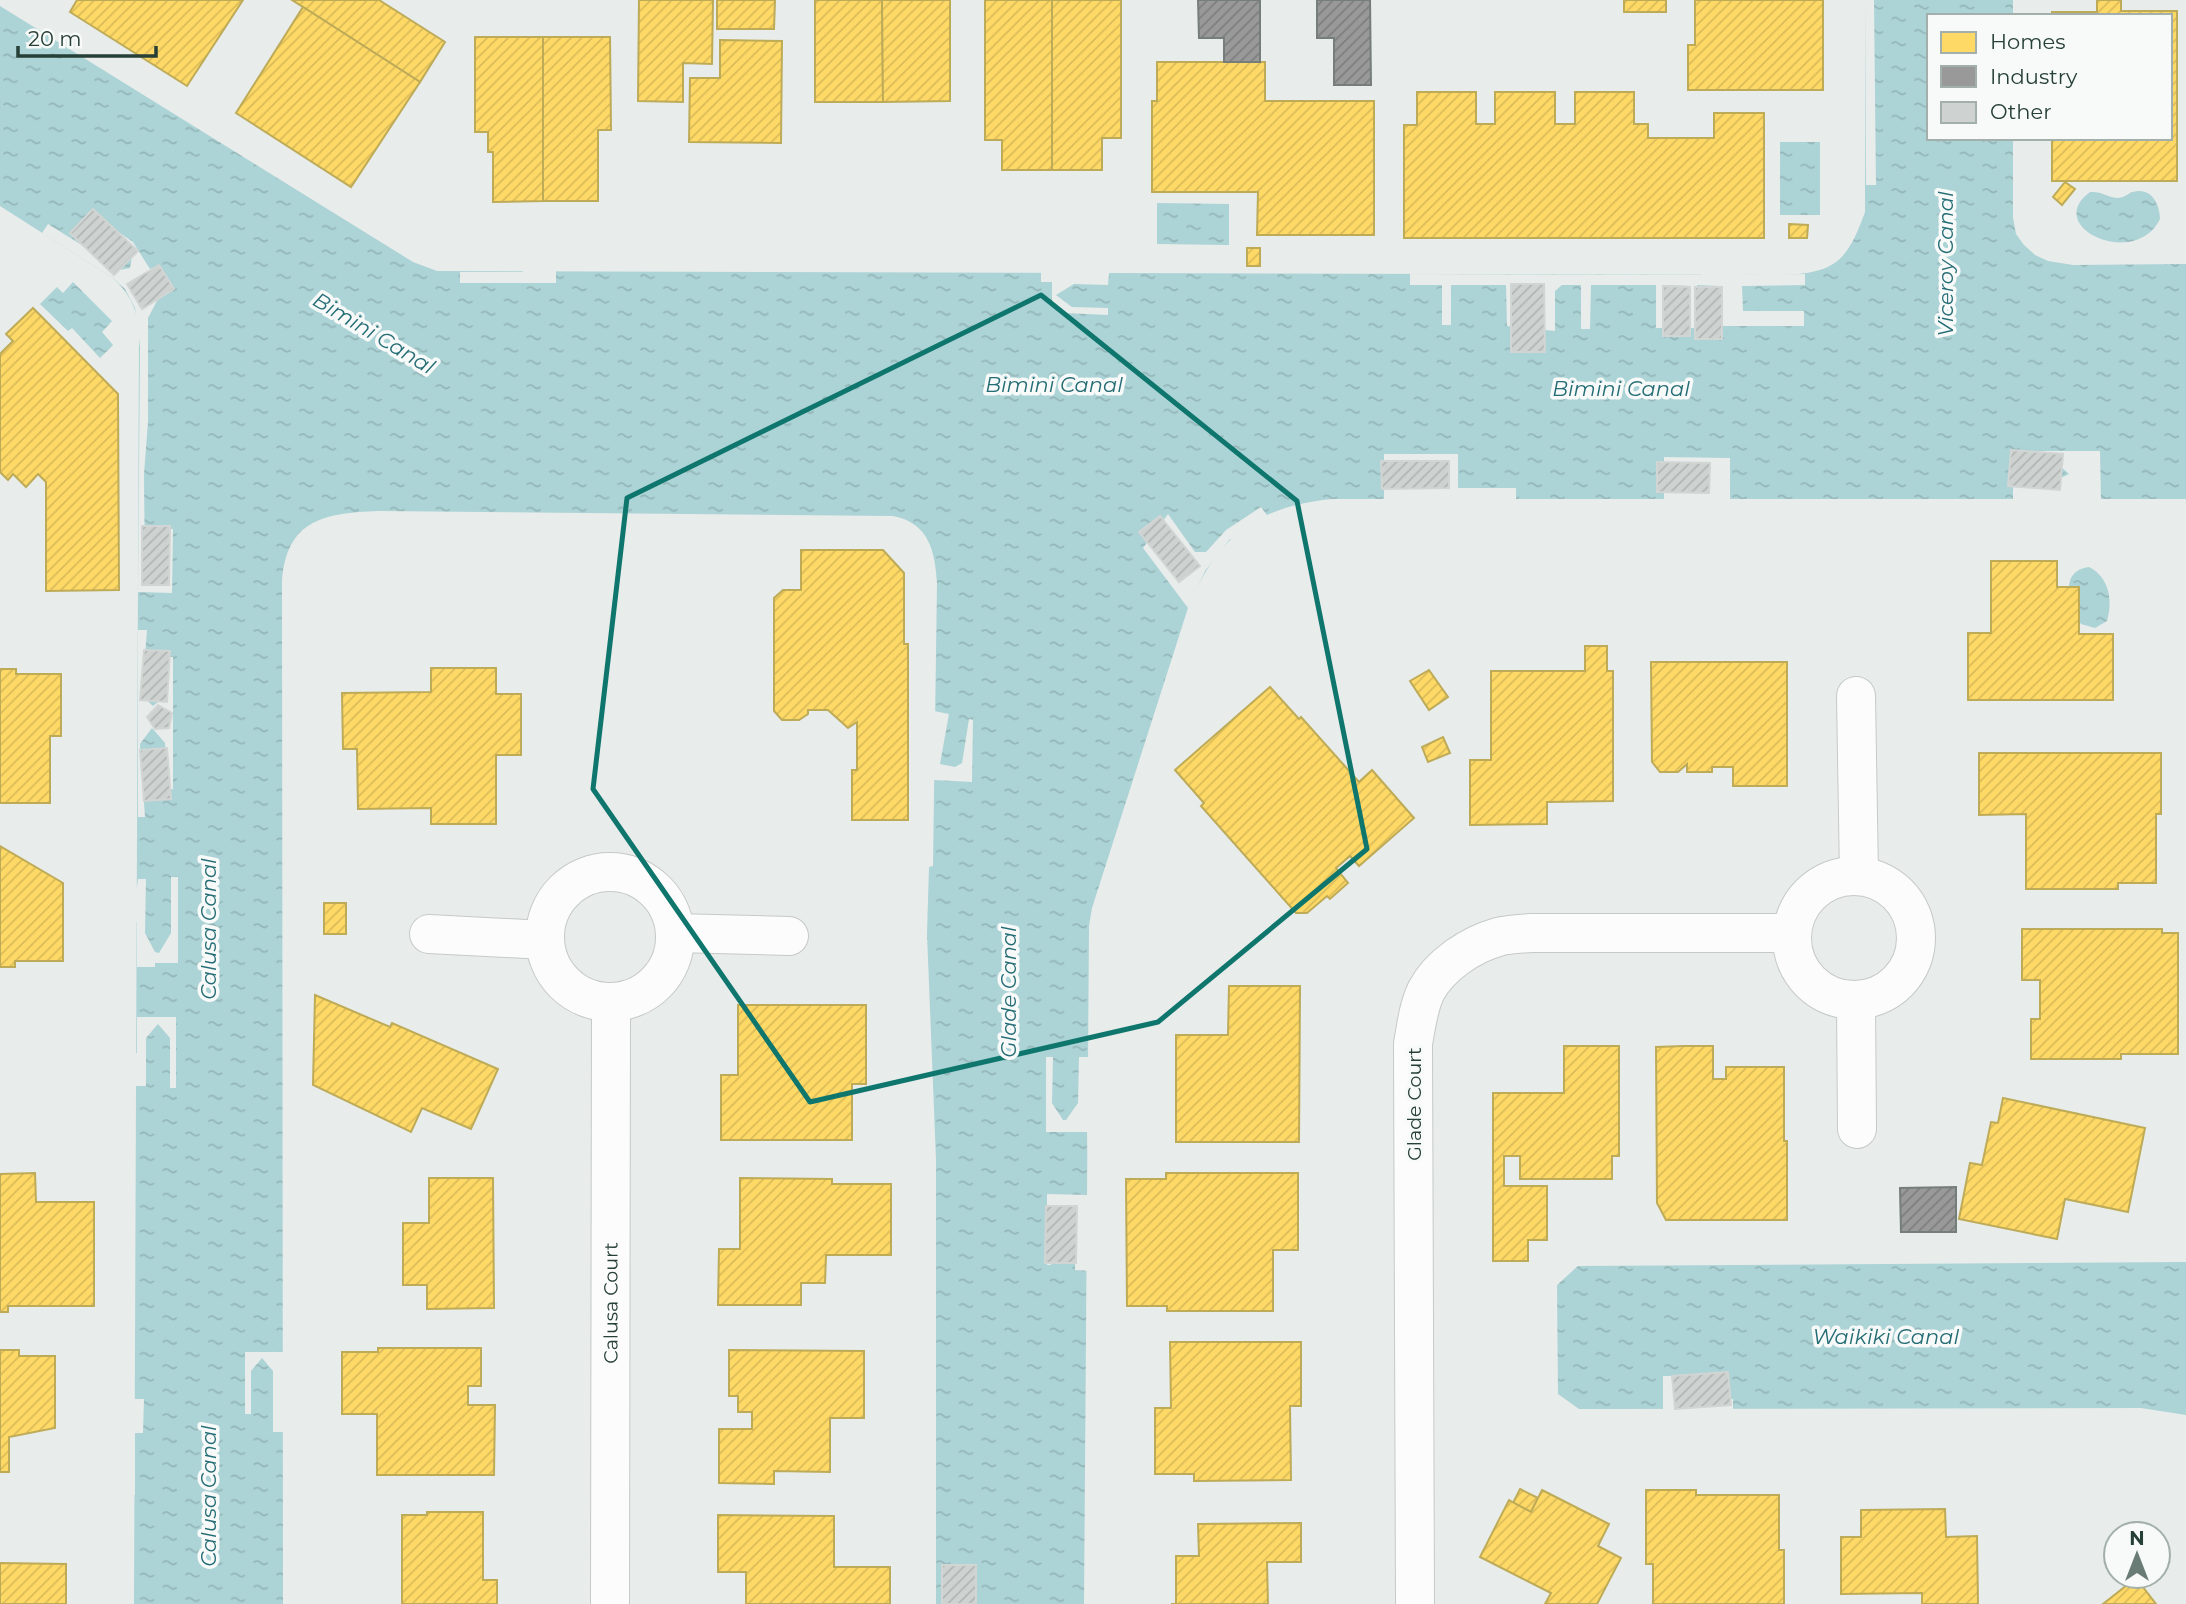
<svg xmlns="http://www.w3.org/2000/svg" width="2186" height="1604" font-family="Montserrat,sans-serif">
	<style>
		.water { fill: url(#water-ripples) }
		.pier { fill: #e8ecea }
		.homes { fill: url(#homes-hatch); stroke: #beab58; stroke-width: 2 }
		.industry { fill: url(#industry-hatch); stroke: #767e7c; stroke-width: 2 }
		.building { fill: url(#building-hatch); stroke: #d1d5d3; stroke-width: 2 }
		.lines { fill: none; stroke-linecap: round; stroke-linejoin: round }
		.street-casing { stroke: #c5c9c7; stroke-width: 40 }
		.street { stroke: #fcfcfc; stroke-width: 38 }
		.marked { fill: none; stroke: #0f766e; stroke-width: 5; stroke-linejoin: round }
		.labels { text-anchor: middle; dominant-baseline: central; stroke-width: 7; stroke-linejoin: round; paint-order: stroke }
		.street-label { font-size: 19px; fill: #263f37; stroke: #f7faf8 }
		.water-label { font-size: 21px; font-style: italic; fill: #256d76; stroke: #f7faf8 }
	</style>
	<defs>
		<pattern id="water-ripples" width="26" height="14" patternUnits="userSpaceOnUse" patternTransform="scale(1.75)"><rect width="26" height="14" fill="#acd3d6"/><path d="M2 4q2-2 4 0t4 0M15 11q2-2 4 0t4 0" fill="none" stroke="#94b6b8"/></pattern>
		<pattern id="homes-hatch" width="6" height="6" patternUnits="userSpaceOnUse" patternTransform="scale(1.75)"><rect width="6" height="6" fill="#ffd966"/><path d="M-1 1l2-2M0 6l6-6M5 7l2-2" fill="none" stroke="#dabb59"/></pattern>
		<pattern id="industry-hatch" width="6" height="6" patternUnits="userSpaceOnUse" patternTransform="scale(1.75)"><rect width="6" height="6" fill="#999"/><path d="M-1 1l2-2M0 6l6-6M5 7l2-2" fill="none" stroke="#7d7e7e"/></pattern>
		<pattern id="building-hatch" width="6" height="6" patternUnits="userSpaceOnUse" patternTransform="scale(1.75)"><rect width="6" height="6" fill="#ced3d1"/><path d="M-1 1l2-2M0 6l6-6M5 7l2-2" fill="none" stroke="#b1b6b4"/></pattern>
	</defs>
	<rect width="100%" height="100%" fill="#e8ecea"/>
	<g class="water">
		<path d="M1865 0H2013V16H1929V138H2013V218L2016 234 2024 245 2035 255 2048 261 2073 265 2186 264V499H1332C1255 507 1217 537 1188 608L1092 908 1089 926 1084 1604H936V1159L927 934 929 867 933 866 937 583C935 551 929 523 893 516L378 511C324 513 286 520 282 582L283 1604H134L139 326C135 305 128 292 113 278L0 206V6L413 262 437 271 1782 275C1835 273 1847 262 1865 212Z"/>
		<rect x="1780" y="142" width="40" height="73"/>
		<path d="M2090 192C2102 191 2107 197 2117 198 2124 198 2127 194 2133 192 2151 187 2160 204 2160 219 2135 270 2042 227 2090 192Z"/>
		<path d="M1157 203 1229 204V245L1157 244Z"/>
		<path d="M73 282 112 321 102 332 113 345 100 358 72 328 68 331 40 304 57 287 63 293Z"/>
		<path d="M2089 567C2109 577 2113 600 2107 621L2095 628 2081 624C2069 605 2058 571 2089 567Z"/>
		<path d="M2186 1262V1415L2141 1408 1579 1409 1558 1394 1557 1285 1578 1266Z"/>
	</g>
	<g class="pier">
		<path d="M1865 0H1874L1876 185H1866Z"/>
		<path d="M101 220 133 242 150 269 159 265 174 289 158 299 148 318V422L144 474 145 575 168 529H173L172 593 138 592 140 347 135 308 125 289 113 278 42 233 48 224 93 252 113 271 130 268 133 251Z"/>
		<path d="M523 269H556V283H460V272H523Z"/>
		<path d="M1041 269H1073V272L1109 273 1108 285 1074 284 1056 295 1072 307 1108 308V315L1063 313 1052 301V282H1041Z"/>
		<path d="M1703 271 1744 272V275L1805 274V285L1742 286 1743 311H1804V326H1720L1719 286 1697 285V328H1689L1690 286 1665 285V328H1656V285H1591L1590 329H1581V285H1562L1555 291V331L1507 326 1506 285H1451V325H1442V285H1410V274L1702 275Z"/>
		<path d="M2024 451H2100L2101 499 2013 500V480L2048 484 2069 474 2051 458 2024 454Z"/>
		<path d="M1384 454H1458V488H1516V503H1464V499H1384Z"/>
		<path d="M1664 457 1730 458V500L1664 499Z"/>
		<path d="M1261 507 1269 518 1233 541 1230 539 1205 571 1188 608 1143 548 1168 514 1195 552H1206L1226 530Z"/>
		<path d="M138 630H147L142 696 153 706 164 697 167 657H173V789L169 790 165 743 152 728 140 744 145 817H138Z"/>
		<path d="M934 711 949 714 940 764 955 767 962 763 969 719 973 720 972 782 934 780Z"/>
		<path d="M171 877H178V963H155V967H137V922L133 921 134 887H137L138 879H146L145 933 155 952 159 953 171 933Z"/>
		<path d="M1089 927H1092L1091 1157H1088L1087 1132H1046V1057H1053L1052 1103 1063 1120H1066L1078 1103 1079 1057H1089Z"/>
		<path d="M137 1017H176V1088H170V1038L158 1024 146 1038V1086H133V1053H137Z"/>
		<path d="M1047 1194 1088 1195V1227L1091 1228 1090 1271 1075 1270 1076 1213 1052 1212 1051 1265H1047Z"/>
		<path d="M245 1352H284L283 1397 287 1398V1432H273V1371L262 1358 251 1371V1414H245Z"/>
		<path d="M1663 1376H1716V1399H1733V1413H1701L1700 1409H1663Z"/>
		<path d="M132 1399H144L143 1433H135V1495H131Z"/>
	</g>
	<g class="homes">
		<path d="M77 0H243L187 86 70 12Z"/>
		<path d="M292 0H379L445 42 420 82Z"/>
		<path d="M639 0H713L712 64 683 63V102L638 101Z"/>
		<path d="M717 0H775L774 29H717Z"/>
		<path d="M815 0H882L883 102H815Z"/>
		<path d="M882 0H950V101L883 102Z"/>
		<path d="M985 0H1052V170H1002V140H985Z"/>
		<path d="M1052 0H1121V138H1102V170H1052Z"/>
		<rect x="1624" y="0" width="42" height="12"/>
		<path d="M1695 0H1823V90H1688V45H1695Z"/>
		<path d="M2097 0H2121V11H2177V181H2052V138H2170V16H2052V12H2097Z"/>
		<path d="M303 7 420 82 351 187 236 113Z"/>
		<path d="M475 37H543V201L493 202V152H488V132H475Z"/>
		<path d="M543 37H610L611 130H598V201H543Z"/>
		<path d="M720 40 782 41 781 143 689 142 690 78H720Z"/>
		<path d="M1157 62H1265V101H1374V235H1257L1258 192H1152V101H1157Z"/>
		<path d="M1417 92H1476V124H1495V92H1555V124H1575V92H1634V124H1648V138H1714V113H1764V238H1404V125H1417Z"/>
		<path d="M2065 182 2075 189 2062 205 2053 197Z"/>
		<path d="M1789 224 1808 225 1807 238H1789Z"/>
		<rect x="1247" y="248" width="13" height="18"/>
		<path d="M33 308 118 394 119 590 46 591V482L38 474 26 487 13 474 8 480 0 472V354L13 341 6 334Z"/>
		<path d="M801 550H883L904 573V644H908V820H852V770H857V722L848 728 828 710H808V714L799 720H782L774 711V598L783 590H801Z"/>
		<path d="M1991 561H2057V587H2079V634H2113V700H1968V633H1991Z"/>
		<path d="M1585 646H1607V671H1613V801L1547 802V824L1470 825V760H1491V671H1585Z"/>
		<path d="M1651 662H1787V786H1733V767H1712V772H1687V764L1678 772H1660L1652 762Z"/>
		<path d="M431 668H496V694H521V755H496V824H431V808L358 809 357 749H343L342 693 431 692Z"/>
		<path d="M0 669H16V674H61V736H50V803H0Z"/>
		<path d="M1429 670 1448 697 1429 710 1410 681Z"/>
		<path d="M1270 687 1299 719 1301 717 1359 782 1372 770 1414 818 1359 866 1350 856 1336 868 1348 883 1330 899 1327 896 1307 913H1296L1201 806 1204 803 1175 770Z"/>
		<path d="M1443 737 1450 753 1428 762 1422 747Z"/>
		<path d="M1979 753H2161V814H2156V883H2118V889H2026V814L1979 815Z"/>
		<path d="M0 846 63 883V961H15V967H0Z"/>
		<rect x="324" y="903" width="22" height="31"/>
		<path d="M2022 929H2162V933H2178V1054H2121V1059H2031V1019H2040V980H2022Z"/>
		<path d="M1229 986H1300L1299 1142H1176V1035H1228Z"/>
		<path d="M315 995 390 1027 392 1023 498 1069 471 1129 422 1108 411 1132 313 1085Z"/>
		<path d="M738 1005H866V1084H852V1140H721V1075H738Z"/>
		<path d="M1564 1046H1619V1156H1612V1179H1520V1156H1504V1186H1547V1240H1528V1261H1493V1093H1564Z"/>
		<path d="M1684 1046H1713V1079H1726V1067H1784V1141H1787V1220H1666L1657 1203 1656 1047Z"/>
		<path d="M2003 1098 2145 1128 2128 1212 2065 1199 2057 1239 1959 1219 1970 1163 1982 1165 1991 1122 1998 1123Z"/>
		<path d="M35 1173 36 1202H94V1306H8V1312H0V1174Z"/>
		<path d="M1166 1173H1298V1250H1273V1311H1167V1306H1127L1126 1179H1166Z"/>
		<path d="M429 1178H493L494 1308 427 1309V1285H403V1223H429Z"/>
		<path d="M740 1178 832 1179V1184H891V1255H826L825 1283H801V1305H718L719 1249H740Z"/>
		<path d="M1170 1342H1301V1406H1290L1291 1480 1194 1481V1474H1155V1408H1171Z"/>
		<path d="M378 1348H481V1386H468V1405H495L494 1475H377V1414H342V1352H378Z"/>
		<path d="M0 1350H19V1356H55V1428L9 1437V1472H0Z"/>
		<path d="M729 1350 864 1351V1418H830V1472L774 1471V1484L719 1483V1429H752V1412H738V1396H729Z"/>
		<path d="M1520 1489 1538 1498 1531 1512 1513 1503Z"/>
		<path d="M1542 1490 1609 1524 1598 1546 1621 1558 1597 1604H1545L1551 1593 1480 1557 1509 1500 1531 1512Z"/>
		<path d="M1646 1490H1696V1495H1779V1550H1784V1604H1653V1564H1646Z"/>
		<path d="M1945 1509 1946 1537 1977 1536 1978 1604H1922V1593L1841 1594V1537H1861V1510Z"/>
		<path d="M427 1512H483V1580H497V1604H402V1515H427Z"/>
		<path d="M718 1515 834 1516V1567H890V1604H746V1572H718Z"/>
		<path d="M1301 1523V1562H1267L1268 1604H1171H1176V1556H1199L1198 1524Z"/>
		<path d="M0 1563 66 1564V1604H0Z"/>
		<path d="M2136 1578 2156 1604H2103Z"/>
	</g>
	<g class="industry">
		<path d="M1198 0H1260V62H1224V38H1199Z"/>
		<path d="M1317 0H1370L1371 85H1334V38H1317Z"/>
		<path d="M1956 1187V1232H1901L1900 1188Z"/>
	</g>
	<g class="building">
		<path d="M93 209 138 251 114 275 70 233Z"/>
		<path d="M159 265 174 289 142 309 127 284Z"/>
		<path d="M1511 284H1544L1545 352H1511Z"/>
		<path d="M1663 286 1690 287V336H1663Z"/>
		<rect x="1695" y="287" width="27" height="52"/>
		<path d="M2011 450 2063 454 2060 490 2008 486Z"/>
		<path d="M1381 461H1449V488L1382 489Z"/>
		<path d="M1657 462 1710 463 1709 493 1657 492Z"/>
		<path d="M1160 516 1200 566 1179 582 1139 532Z"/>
		<path d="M142 526H170L169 585H142Z"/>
		<path d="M144 650 170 651 167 702 140 700Z"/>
		<path d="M158 705 172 713 169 728 155 729 147 717Z"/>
		<path d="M167 748 171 799 144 801 140 750Z"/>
		<path d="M1046 1206H1077L1076 1263H1045Z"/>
		<path d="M1728 1372 1731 1405 1675 1409 1672 1376Z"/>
		<rect x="942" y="1565" width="34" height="39"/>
	</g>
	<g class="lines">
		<defs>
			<g id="street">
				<path d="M1856 696 1859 876"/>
				<circle cx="610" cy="937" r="65"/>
				<circle cx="1854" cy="938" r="62"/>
				<path d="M675 933 789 936"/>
				<path d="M429 934 545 940"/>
				<path d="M1856 1000 1857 1129"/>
				<path id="s1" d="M610 1604 611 1003"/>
				<path d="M1415 1604 1413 1044C1416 1027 1418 1008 1426 991 1440 965 1470 945 1498 937 1508 934 1520 934 1531 933H1791"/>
			</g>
		</defs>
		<use href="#street" class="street-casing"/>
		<use href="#street" class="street"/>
	</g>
	<path class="marked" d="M1041 295 1297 501 1367 849 1158 1022 810 1102 593 789 627 498Z"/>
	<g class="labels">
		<g class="street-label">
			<text transform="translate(1414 1104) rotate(-90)">Glade Court</text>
			<text stroke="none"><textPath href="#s1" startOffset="301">Calusa Court</textPath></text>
		</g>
		<g class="water-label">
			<text transform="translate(1945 264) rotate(-90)">Viceroy Canal</text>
			<text transform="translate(374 333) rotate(31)">Bimini Canal</text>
			<text x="1054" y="384">Bimini Canal</text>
			<text x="1621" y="388">Bimini Canal</text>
			<text transform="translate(208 929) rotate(-90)">Calusa Canal</text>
			<text transform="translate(1008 992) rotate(-90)">Glade Canal</text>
			<text x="1886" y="1336">Waikiki Canal</text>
			<text transform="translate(208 1496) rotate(-90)">Calusa Canal</text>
		</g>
	</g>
	<rect x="1927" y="14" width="245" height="126" fill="#f7faf8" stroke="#a3afab" stroke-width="2"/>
	<rect x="1941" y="32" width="35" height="21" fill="#ffd966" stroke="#a3afab" stroke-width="2"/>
	<text x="1990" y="49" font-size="21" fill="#263f37">Homes</text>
	<rect x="1941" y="66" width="35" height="21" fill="#999999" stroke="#a3afab" stroke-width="2"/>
	<text x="1990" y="84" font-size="21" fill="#263f37">Industry</text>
	<rect x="1941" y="102" width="35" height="21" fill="#ced3d1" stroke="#a3afab" stroke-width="2"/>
	<text x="1990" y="119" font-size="21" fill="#263f37">Other</text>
	<g transform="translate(2137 1555)"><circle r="33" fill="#f7faf8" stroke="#a3afab" stroke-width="2"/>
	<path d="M0-5L12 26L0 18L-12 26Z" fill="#6a7c76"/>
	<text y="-10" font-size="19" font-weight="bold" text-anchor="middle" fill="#263f37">N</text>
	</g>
	<path d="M18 46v10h138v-10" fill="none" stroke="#263f37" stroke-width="3.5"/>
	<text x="28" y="46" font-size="21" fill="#263f37" stroke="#f7faf8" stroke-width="5" paint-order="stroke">20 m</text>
</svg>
